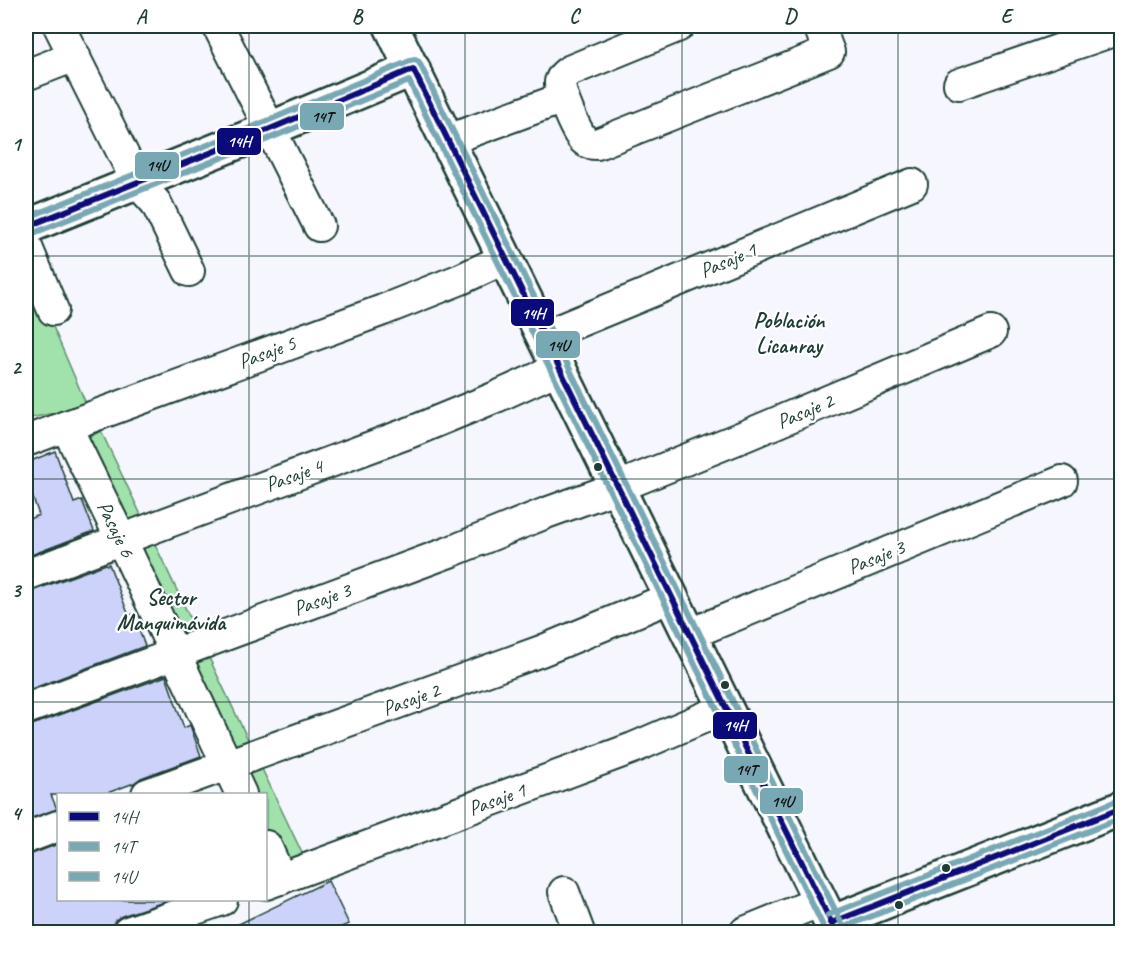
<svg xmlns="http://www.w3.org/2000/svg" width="1147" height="958" font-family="Caveat,sans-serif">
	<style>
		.green { fill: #a1e1ab; stroke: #608f70; stroke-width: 1.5 }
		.building { fill: #ccd2fa; stroke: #1f3d34; stroke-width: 1.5 }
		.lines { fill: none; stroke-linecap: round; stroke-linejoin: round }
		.minor-casing { stroke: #1f3d34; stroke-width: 34 }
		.tertiary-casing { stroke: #1f3d34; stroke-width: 38 }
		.minor { stroke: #fff; stroke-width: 30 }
		.tertiary { stroke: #fff; stroke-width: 33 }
		.bus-1-casing { stroke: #fff; stroke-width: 10 }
		.bus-2-casing { stroke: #fff; stroke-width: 10 }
		.bus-3-casing { stroke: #fff; stroke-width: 10 }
		.bus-1 { stroke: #0a0a7a; stroke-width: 6 }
		.bus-2 { stroke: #79a8b5; stroke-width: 6 }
		.bus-3 { stroke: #79a8b5; stroke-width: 6 }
		.grid { fill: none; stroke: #1f3d34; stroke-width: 1.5; stroke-opacity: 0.55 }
		.bus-dot { fill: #1f3d34; stroke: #fff; stroke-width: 2 }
		.labels { text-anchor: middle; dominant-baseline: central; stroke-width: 4.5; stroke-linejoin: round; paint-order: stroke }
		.street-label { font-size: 21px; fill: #1f3d34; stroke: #fff }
		.neighbourhood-label { font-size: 22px; font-weight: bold; fill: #1f3d34; stroke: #fff }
		.line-badge { stroke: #fff; stroke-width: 2 }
		.badge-label { font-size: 16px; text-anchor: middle; font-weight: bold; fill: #fff }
		.pale-badge-label { font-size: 16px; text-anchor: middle; font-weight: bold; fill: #111 }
		.neatline { fill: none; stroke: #1f3d34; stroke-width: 2 }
		.grid-label { font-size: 20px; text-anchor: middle; font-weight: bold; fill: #1f3d34 }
	</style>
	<rect width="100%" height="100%" fill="#f5f6fe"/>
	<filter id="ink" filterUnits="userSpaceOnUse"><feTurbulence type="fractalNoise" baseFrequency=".0167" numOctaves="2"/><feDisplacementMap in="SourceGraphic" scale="12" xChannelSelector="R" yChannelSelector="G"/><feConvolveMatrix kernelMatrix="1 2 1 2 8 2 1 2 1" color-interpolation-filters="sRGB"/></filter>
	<g filter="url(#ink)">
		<g class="green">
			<path d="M26 264 87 406 26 419Z"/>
			<path d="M101 431 303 855 290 860H283L266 836V794H245L83 443 89 437Z"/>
		</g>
		<g class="building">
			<path d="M55 451 74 503 82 500 94 531 26 557V520L39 515 26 478V463Z"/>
			<path d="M106 564 107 565 109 564 129 616 133 614 145 646 26 691V592L32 591Z"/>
			<path d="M166 676 184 728 190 725 201 756 141 778 134 783 102 795H51L57 809 26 820V726L32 725Z"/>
			<path d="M58 844V900H170L122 916 115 920 113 925 92 933H26V855L32 854Z"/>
			<path d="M328 881 349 924 326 933H220Z"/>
		</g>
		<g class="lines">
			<defs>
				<g id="minor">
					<path d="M59 26 137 182 156 203 189 271"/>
					<path d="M218 26 319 226"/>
					<path d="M679 26 569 71C565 74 562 76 560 82 558 90 577 135 584 140 588 144 592 144 597 144L829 52 819 26"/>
					<path d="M26 75 75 56"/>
					<path d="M959 84 1122 28"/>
					<path d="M448 140 563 98"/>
					<path d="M26 245 53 310"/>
					<path d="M544 336 912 184"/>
					<path d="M66 426 121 539 241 794"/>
					<path d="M26 441 383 310 461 279 506 258"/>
					<path d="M26 575 411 432 496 397 560 368"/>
					<path d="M690 634 1062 481"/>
					<path d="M26 709 452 551 546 513 618 487 747 435 991 332"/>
					<path d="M147 794 541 651 672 597"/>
					<path d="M26 838 58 826"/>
					<path d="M266 846 281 879"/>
					<path d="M266 884 633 748 726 708"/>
					<path d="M564 892 579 932"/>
					<path d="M128 932 222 900"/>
					<path d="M745 932 821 901"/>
				</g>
				<g id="tertiary">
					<path d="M391 26 831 923 1122 808"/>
					<path d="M26 227 270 129 413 69"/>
				</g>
			</defs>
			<use href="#minor" class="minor-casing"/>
			<use href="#tertiary" class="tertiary-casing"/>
			<use href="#minor" class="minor"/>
			<use href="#tertiary" class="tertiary"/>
			<defs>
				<g id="bus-1">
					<path d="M26 227 270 129 413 69 836 932"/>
					<path d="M831 923 1122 808"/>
				</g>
				<g id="bus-2">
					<path d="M29 235 273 137 409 81 826 932"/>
					<path d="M834 931 1122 818"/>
				</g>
				<g id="bus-3">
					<path d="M26 218 267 121 410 61 415 60 419 62 844 928"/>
					<path d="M828 915 1119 800"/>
				</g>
			</defs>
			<use href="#bus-1" class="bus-1-casing"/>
			<use href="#bus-2" class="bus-2-casing"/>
			<use href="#bus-3" class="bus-3-casing"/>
			<use href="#bus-1" class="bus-1"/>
			<use href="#bus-2" class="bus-2"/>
			<use href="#bus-3" class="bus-3"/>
		</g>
	</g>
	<path class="grid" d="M249 26V794M465 26V932M682 26V932M898 26V932M26 256H1122M26 479H1122M26 702H1122M249 900V932"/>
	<g class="bus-dot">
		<circle cx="598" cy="467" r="5"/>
		<circle cx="725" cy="685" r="5"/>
		<circle cx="946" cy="868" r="5"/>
		<circle cx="899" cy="905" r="5"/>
	</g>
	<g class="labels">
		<g class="street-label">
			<text transform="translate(728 260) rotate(-23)">Pasaje 1</text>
			<text transform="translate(267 352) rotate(-20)">Pasaje 5</text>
			<text transform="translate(805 411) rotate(-23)">Pasaje 2</text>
			<text transform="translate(294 475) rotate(-20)">Pasaje 4</text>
			<text transform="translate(116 529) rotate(64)">Pasaje 6</text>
			<text transform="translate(876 557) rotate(-22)">Pasaje 3</text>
			<text transform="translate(322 599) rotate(-20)">Pasaje 3</text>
			<text transform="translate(411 699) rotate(-20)">Pasaje 2</text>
			<text transform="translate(497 799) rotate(-20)">Pasaje 1</text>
		</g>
		<g class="neighbourhood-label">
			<text x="789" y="321">Población<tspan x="789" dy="25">Licanray</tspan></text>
			<text x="171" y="598">Sector<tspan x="171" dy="25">Manquimávida</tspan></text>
		</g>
	</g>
	<g class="line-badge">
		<rect x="299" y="102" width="46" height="29" rx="6" fill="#79a8b5"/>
		<rect x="216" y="127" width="46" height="29" rx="6" fill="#0a0a7a"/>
		<rect x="134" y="151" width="46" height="29" rx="6" fill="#79a8b5"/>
		<rect x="510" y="298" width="45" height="29" rx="6" fill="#0a0a7a"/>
		<rect x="535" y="330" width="46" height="29" rx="6" fill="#79a8b5"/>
		<rect x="712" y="711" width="46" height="29" rx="6" fill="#0a0a7a"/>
		<rect x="723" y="755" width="46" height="29" rx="6" fill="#79a8b5"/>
		<rect x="759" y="787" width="45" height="28" rx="6" fill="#79a8b5"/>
	</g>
	<g class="badge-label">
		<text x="239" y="147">14H</text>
		<text x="533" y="319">14H</text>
		<text x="735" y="731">14H</text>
	</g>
	<g class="pale-badge-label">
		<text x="322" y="122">14T</text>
		<text x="157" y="171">14U</text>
		<text x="558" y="351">14U</text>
		<text x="746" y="775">14T</text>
		<text x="782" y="807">14U</text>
	</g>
	<rect width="1147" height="958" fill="none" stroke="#fff" stroke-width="66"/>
	<rect x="57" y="793" width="210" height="108" fill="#ffffff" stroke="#a5b1ae" stroke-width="1.5"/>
	<rect x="69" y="812" width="30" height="9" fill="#0a0a7a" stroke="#a5b1ae" stroke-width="1.5"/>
	<text x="111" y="823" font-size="18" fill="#1f3d34">14H</text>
	<rect x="69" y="842" width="30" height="9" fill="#79a8b5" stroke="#a5b1ae" stroke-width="1.5"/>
	<text x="111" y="853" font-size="18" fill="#1f3d34">14T</text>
	<rect x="69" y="872" width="30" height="9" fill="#79a8b5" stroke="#a5b1ae" stroke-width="1.5"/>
	<text x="111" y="883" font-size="18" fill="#1f3d34">14U</text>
	<rect x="33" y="33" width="1081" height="892" class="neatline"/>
	<g class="grid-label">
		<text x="141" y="23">A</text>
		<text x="357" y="23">B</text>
		<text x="574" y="23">C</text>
		<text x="790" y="23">D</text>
		<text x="1006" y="23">E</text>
		<text x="16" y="151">1</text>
		<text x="16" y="374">2</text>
		<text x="16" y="597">3</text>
		<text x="16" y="820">4</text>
	</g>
</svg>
